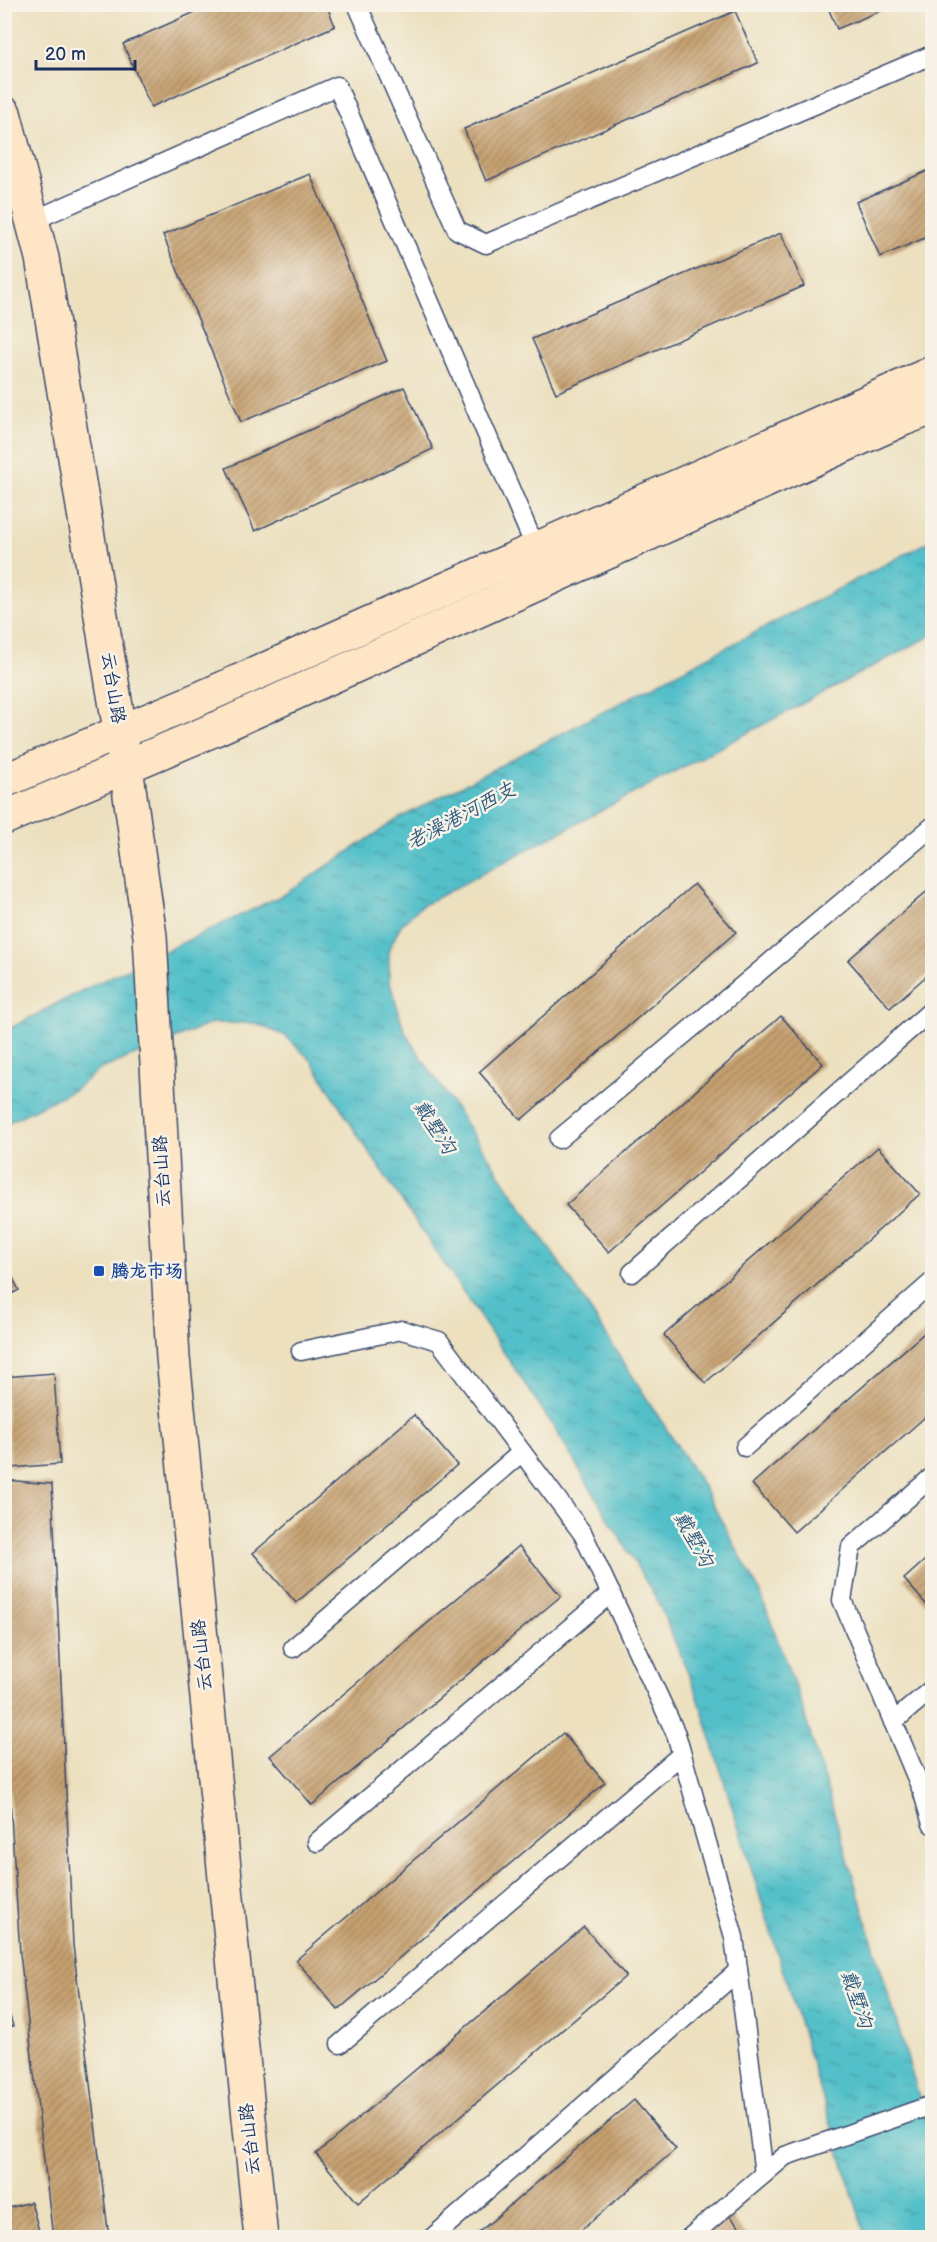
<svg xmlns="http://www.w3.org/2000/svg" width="937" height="2242" font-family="'Balsamiq Sans','LXGW WenKai TC',sans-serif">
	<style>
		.water { fill: url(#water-ripples); stroke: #377894; stroke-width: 1.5 }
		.building { fill: url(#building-hatch) }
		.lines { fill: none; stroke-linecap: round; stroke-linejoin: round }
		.lane-casing { stroke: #3a4a6d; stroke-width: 21 }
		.secondary-casing { stroke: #3a4a6d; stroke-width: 36 }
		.lane { stroke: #fff; stroke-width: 18 }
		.secondary { stroke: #fee5c5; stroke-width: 33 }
		.transit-dot { fill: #1a4fb4; stroke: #f7f3e8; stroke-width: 2 }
		.labels { text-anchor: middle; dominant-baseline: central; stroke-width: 5; stroke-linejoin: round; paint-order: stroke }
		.street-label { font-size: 18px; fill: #1b2f5e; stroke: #f7f3e8 }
		.transit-label { font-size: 18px; font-weight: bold; fill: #164399; stroke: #f7f3e8; text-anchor: start }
		.water-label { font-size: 20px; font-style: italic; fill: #2c5a7e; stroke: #f7f3e8 }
	</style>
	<defs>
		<pattern id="water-ripples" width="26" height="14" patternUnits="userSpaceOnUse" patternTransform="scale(1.5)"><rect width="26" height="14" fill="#53c0c9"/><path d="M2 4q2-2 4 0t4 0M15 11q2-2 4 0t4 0" fill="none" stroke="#449ca6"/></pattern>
		<pattern id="building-hatch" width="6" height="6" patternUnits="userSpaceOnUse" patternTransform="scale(1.5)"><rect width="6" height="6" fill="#c6a06f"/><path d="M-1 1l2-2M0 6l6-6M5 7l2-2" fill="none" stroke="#a0835e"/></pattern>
	</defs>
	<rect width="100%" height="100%" fill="#f7f3e8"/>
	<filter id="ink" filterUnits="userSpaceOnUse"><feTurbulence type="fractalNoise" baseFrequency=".0167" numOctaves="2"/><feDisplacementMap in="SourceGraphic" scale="12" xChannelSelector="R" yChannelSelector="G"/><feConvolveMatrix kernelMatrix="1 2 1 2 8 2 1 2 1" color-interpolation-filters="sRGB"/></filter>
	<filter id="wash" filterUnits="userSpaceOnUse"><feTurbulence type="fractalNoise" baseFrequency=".008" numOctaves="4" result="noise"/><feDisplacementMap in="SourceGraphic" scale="24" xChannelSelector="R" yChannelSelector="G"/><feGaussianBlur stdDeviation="1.35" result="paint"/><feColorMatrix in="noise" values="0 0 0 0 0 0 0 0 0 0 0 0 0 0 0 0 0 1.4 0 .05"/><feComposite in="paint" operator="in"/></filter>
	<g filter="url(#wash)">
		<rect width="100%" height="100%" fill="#ece0bf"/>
		<path class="water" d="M932 540V635L421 906 401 925 389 949V980L405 1033 576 1288 701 1483 759 1590 801 1703 932 2140V2237H866L696 1691 657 1600 554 1427 357 1134 312 1061 284 1035 253 1023H212L99 1070 73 1090 5 1124V1031L79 992 285 894 398 819Z"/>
		<g id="blocks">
			<g class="building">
				<path d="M213 4H326L335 26 151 107 123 44Z"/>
				<path d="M827 5H894L837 29Z"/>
				<path d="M735 11 758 63 486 181 464 129Z"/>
				<path d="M932 169V235L880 257 856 202Z"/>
				<path d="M310 174 387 361 241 422 163 235Z"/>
				<path d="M781 233 804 286 556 393 532 339Z"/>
				<path d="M404 387 433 449 255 531 226 468Z"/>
				<path d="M694 884 736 932 521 1120 479 1072Z"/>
				<path d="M932 887V971L890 1008 848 960Z"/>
				<path d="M781 1016 823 1064 609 1252 566 1205Z"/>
				<path d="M878 1147 920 1194 705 1383 664 1335Z"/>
				<path d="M4 1262 19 1290 4 1298Z"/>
				<path d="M932 1326V1411L794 1532 752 1484Z"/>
				<path d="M54 1373 60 1464 10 1468 4 1377Z"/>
				<path d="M414 1415 457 1465 296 1603 253 1553Z"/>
				<path d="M4 1480 52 1484 73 1945 109 2238H53L20 1953 4 1708Z"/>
				<path d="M519 1546 561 1596 312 1805 270 1756Z"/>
				<path d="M932 1554V1611L904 1579Z"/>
				<path d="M563 1733 605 1783 338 2010 296 1960Z"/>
				<path d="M584 1927 626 1976 358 2203 316 2154Z"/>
				<path d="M4 1997 13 2026 4 2029Z"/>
				<path d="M634 2100 676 2149 572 2238H472Z"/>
				<path d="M31 2202 41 2238H4V2209Z"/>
				<path d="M727 2213 749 2238H699Z"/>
			</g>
		</g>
	</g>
	<g filter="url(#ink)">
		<use href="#blocks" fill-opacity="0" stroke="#3a4a6d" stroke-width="1.5"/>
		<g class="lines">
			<defs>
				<g id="lane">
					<path d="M357 4 457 230 486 244 932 55"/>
					<path d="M32 221 337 86 536 549"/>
					<path d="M559 1139 932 827"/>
					<path d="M632 1273 932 1010"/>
					<path d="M301 1351 402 1330 439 1341 583 1534 676 1734 734 1937 764 2174"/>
					<path d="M745 1447 932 1282"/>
					<path d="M932 1477 851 1547 842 1600 923 1793 932 1824"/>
					<path d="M293 1648 522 1452"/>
					<path d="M893 1722 932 1689"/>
					<path d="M317 1842 611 1593"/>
					<path d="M340 2044 682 1754"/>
					<path d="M432 2238 738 1971"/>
					<path d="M689 2238 785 2156 932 2105"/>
				</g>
				<g id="secondary">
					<path d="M4 113 42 258 126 767 150 936 173 1358 261 2238"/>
					<path d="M4 781 201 698 932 373"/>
					<path d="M4 818 213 730 903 419 932 408"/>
				</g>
			</defs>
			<use href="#lane" class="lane-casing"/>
			<use href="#secondary" class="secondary-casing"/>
			<use href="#lane" class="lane"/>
			<use href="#secondary" class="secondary"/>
		</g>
	</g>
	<rect class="transit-dot" x="93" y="1265" width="12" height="12" rx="3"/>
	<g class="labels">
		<g class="street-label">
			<text transform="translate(113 688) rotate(81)">云台山路</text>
			<text transform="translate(162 1171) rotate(-93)">云台山路</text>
			<text transform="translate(202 1655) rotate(-96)">云台山路</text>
			<text transform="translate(250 2139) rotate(-96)">云台山路</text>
		</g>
		<g class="transit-label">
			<text x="111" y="1271">腾龙市场</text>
		</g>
		<g class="water-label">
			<text transform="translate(461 816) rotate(-28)">老澡港河西支</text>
			<text transform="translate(434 1127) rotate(57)">戴墅沟</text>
			<text transform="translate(693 1539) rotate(61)">戴墅沟</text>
			<text transform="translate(856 1999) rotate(72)">戴墅沟</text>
		</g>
	</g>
	<rect width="937" height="2242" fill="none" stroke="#f7f3e8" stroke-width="24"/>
	<path d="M36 60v9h99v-9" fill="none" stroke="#1b2f5e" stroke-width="3"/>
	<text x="45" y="60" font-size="18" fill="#1b2f5e" stroke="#f7f3e8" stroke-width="4.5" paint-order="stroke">20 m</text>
</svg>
